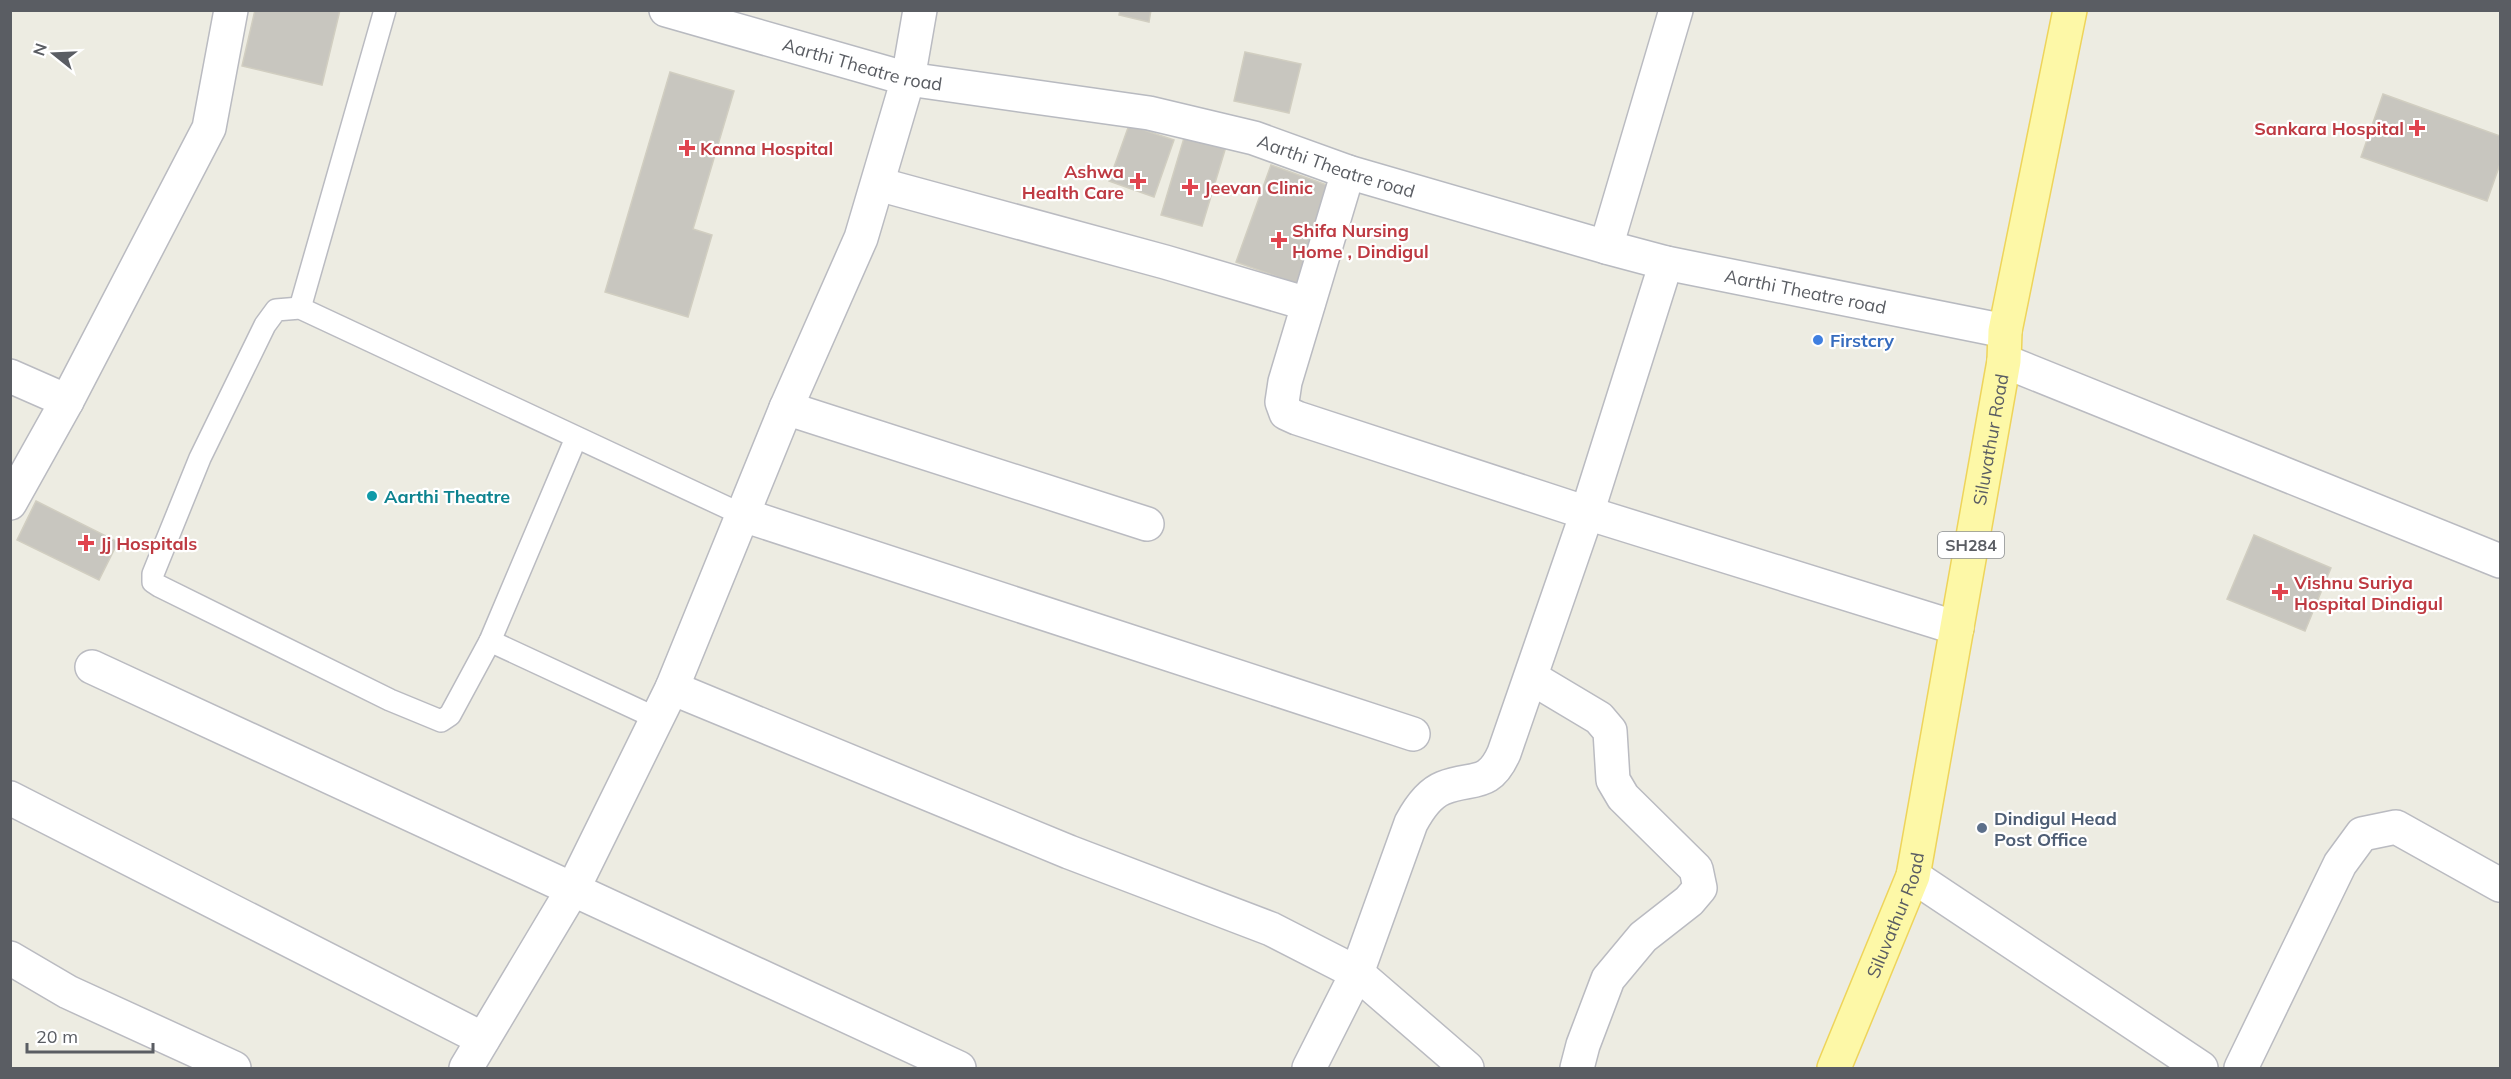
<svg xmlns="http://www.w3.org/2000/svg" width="2511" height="1079" font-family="Mulish,sans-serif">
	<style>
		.building { fill: #c8c6bf; stroke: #d1cec1; stroke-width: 1.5 }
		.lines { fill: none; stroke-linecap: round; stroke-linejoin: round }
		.service-casing { stroke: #babbc1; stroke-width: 24 }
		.minor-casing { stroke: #babbc1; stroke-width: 36 }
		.tertiary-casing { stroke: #babbc1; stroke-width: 36 }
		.secondary-casing { stroke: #b8bac0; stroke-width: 36 }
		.primary-casing { stroke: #eed45b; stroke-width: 36 }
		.service { stroke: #fff; stroke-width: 21 }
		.minor { stroke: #fff; stroke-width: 33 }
		.tertiary { stroke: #fff; stroke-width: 33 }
		.secondary { stroke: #fff; stroke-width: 33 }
		.primary { stroke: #fdf8a7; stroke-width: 33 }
		.health-dot { fill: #e0444e; stroke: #fff; stroke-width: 2 }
		.shop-dot { fill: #3f7fe0; stroke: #fff; stroke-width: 2 }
		.culture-dot { fill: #0f9aa8; stroke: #fff; stroke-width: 2 }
		.service-dot { fill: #5c6f8a; stroke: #fff; stroke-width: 2 }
		.labels { text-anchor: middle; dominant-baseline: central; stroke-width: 4.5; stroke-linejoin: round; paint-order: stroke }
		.shield { fill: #fff; stroke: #8c8e92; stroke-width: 1.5 }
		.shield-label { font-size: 16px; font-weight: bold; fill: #5a5d63 }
		.street-label { font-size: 18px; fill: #5a5d63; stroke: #fff }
		.health-label { font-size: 18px; font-weight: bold; fill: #be3a42; stroke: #fff; text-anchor: start }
		.shop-label { font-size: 18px; font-weight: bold; fill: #366cbe; stroke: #fff; text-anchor: start }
		.culture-label { font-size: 18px; font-weight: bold; fill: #0d838f; stroke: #fff; text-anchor: start }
		.service-label { font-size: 18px; font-weight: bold; fill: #4e5e75; stroke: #fff; text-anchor: start }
	</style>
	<rect width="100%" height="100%" fill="#edece2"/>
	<g class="building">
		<path d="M255 10H340L322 85 242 66Z"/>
		<path d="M1120 10H1151L1149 22 1119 15Z"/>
		<path d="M1245 52 1301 64 1289 113 1234 101Z"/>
		<path d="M670 72 734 91 693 229 712 235 688 317 605 292Z"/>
		<path d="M2383 94 2500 136V164L2487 201 2361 157Z"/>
		<path d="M1129 125 1174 140 1154 197 1109 181Z"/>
		<path d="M1187 128 1228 140 1202 226 1161 215Z"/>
		<path d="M1271 165 1335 188 1301 285 1236 262Z"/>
		<path d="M36 501 118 542 99 580 17 540Z"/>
		<path d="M2254 535 2331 568 2305 631 2227 599Z"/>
	</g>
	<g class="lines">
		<defs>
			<g id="service">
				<path d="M300 308 385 10"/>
				<path d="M576 438 490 641 450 715 441 721 390 700 159 586 153 582V574L200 458 265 325 276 310 300 308 743 515"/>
				<path d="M490 641 658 719"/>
			</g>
			<g id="minor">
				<path d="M1348 172 1285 382 1282 402 1286 413 1297 418 1587 513 1957 628"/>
				<path d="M878 184 1165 262 1308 304"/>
				<path d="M1606 247 1676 10"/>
				<path d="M2004 361 2500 561"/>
				<path d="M10 376 67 401"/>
				<path d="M786 408 1147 524"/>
				<path d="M10 503 67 401 209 128 231 10"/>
				<path d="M743 515 1413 734"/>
				<path d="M92 667 959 1068"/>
				<path d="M1532 678 1599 718 1610 731 1613 780 1623 797 1696 869 1700 888 1689 901 1643 937 1608 979 1583 1045 1577 1068"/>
				<path d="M672 688 1069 852 1271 929 1357 973 1467 1068"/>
				<path d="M10 798 483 1039"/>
				<path d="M10 958 68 992 234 1068"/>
				<path d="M466 1068 573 889 672 688 786 408 861 238 908 79 920 10"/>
				<path d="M1309 1068 1357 973 1411 823C1418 810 1428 794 1443 788 1472 776 1488 789 1504 753L1587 513 1666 263"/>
				<path d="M2241 1068 2340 864 2362 834 2396 827 2500 885"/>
			</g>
			<path id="tertiary" d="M1913 876 2201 1068"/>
			<g id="secondary">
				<path id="s1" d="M666 10 908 79 1149 113 1254 138 1348 172 1606 247 1666 263 2005 331"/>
			</g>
			<g id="primary">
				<path id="s2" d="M1834 1068 1913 876 2004 361 2005 331 2070 10"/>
			</g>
		</defs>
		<use href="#service" class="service-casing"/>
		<use href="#minor" class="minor-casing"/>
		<use href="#tertiary" class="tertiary-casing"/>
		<use href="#secondary" class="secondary-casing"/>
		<use href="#primary" class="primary-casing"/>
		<use href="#service" class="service"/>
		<use href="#minor" class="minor"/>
		<use href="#tertiary" class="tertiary"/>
		<use href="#secondary" class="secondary"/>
		<use href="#primary" class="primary"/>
	</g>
	<g class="health-dot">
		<path d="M2414 119h6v6h6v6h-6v6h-6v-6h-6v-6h6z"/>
		<path d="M684 139h6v6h6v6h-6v6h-6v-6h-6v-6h6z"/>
		<path d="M1135 172h6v6h6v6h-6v6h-6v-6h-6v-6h6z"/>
		<path d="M1187 178h6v6h6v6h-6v6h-6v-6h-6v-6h6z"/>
		<path d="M1276 231h6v6h6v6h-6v6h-6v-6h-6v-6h6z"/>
		<path d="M83 534h6v6h6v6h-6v6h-6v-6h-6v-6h6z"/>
		<path d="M2277 583h6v6h6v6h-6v6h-6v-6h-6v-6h6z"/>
	</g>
	<circle class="shop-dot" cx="1818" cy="340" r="6"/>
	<circle class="culture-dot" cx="372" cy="496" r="6"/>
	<circle class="service-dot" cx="1982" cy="828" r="6"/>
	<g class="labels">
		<rect class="shield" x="1938" y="532" width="66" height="26" rx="4.5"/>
		<g class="shield-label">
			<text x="1971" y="545">SH284</text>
		</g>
		<g class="street-label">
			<text stroke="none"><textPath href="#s1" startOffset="204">Aarthi Theatre road</textPath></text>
			<text stroke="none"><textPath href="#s1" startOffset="690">Aarthi Theatre road</textPath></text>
			<text stroke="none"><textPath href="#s1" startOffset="1176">Aarthi Theatre road</textPath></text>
			<text stroke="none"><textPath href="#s2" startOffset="651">Siluvathur Road</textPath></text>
			<text stroke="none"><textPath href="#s2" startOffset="165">Siluvathur Road</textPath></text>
		</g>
		<g class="health-label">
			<text x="2404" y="128" text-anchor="end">Sankara Hospital</text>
			<text x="700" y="148">Kanna Hospital</text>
			<text x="1124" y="171" text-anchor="end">Ashwa<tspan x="1124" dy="21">Health Care</tspan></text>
			<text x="1204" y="187">Jeevan Clinic</text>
			<text x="1292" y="230">Shifa Nursing<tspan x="1292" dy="21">Home , Dindigul</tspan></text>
			<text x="100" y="543">Jj Hospitals</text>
			<text x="2294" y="582">Vishnu Suriya<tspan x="2294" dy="21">Hospital Dindigul</tspan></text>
		</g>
		<g class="shop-label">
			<text x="1830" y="340">Firstcry</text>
		</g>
		<g class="culture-label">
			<text x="384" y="496">Aarthi Theatre</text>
		</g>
		<g class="service-label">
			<text x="1994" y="818">Dindigul Head<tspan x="1994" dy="21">Post Office</tspan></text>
		</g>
	</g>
	<rect width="2511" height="1079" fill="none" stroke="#5a5d63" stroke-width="24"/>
	<g transform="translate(54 54) rotate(288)" stroke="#ffffff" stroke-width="4.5" paint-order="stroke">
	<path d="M0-4.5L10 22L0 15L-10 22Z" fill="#5a5d63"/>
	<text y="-9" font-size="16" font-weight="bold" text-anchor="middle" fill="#5a5d63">N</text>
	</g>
	<path d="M27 1043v9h126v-9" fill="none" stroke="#5a5d63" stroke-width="3"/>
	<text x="36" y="1043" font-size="18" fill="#5a5d63" stroke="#ffffff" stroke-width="4.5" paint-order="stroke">20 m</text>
</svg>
